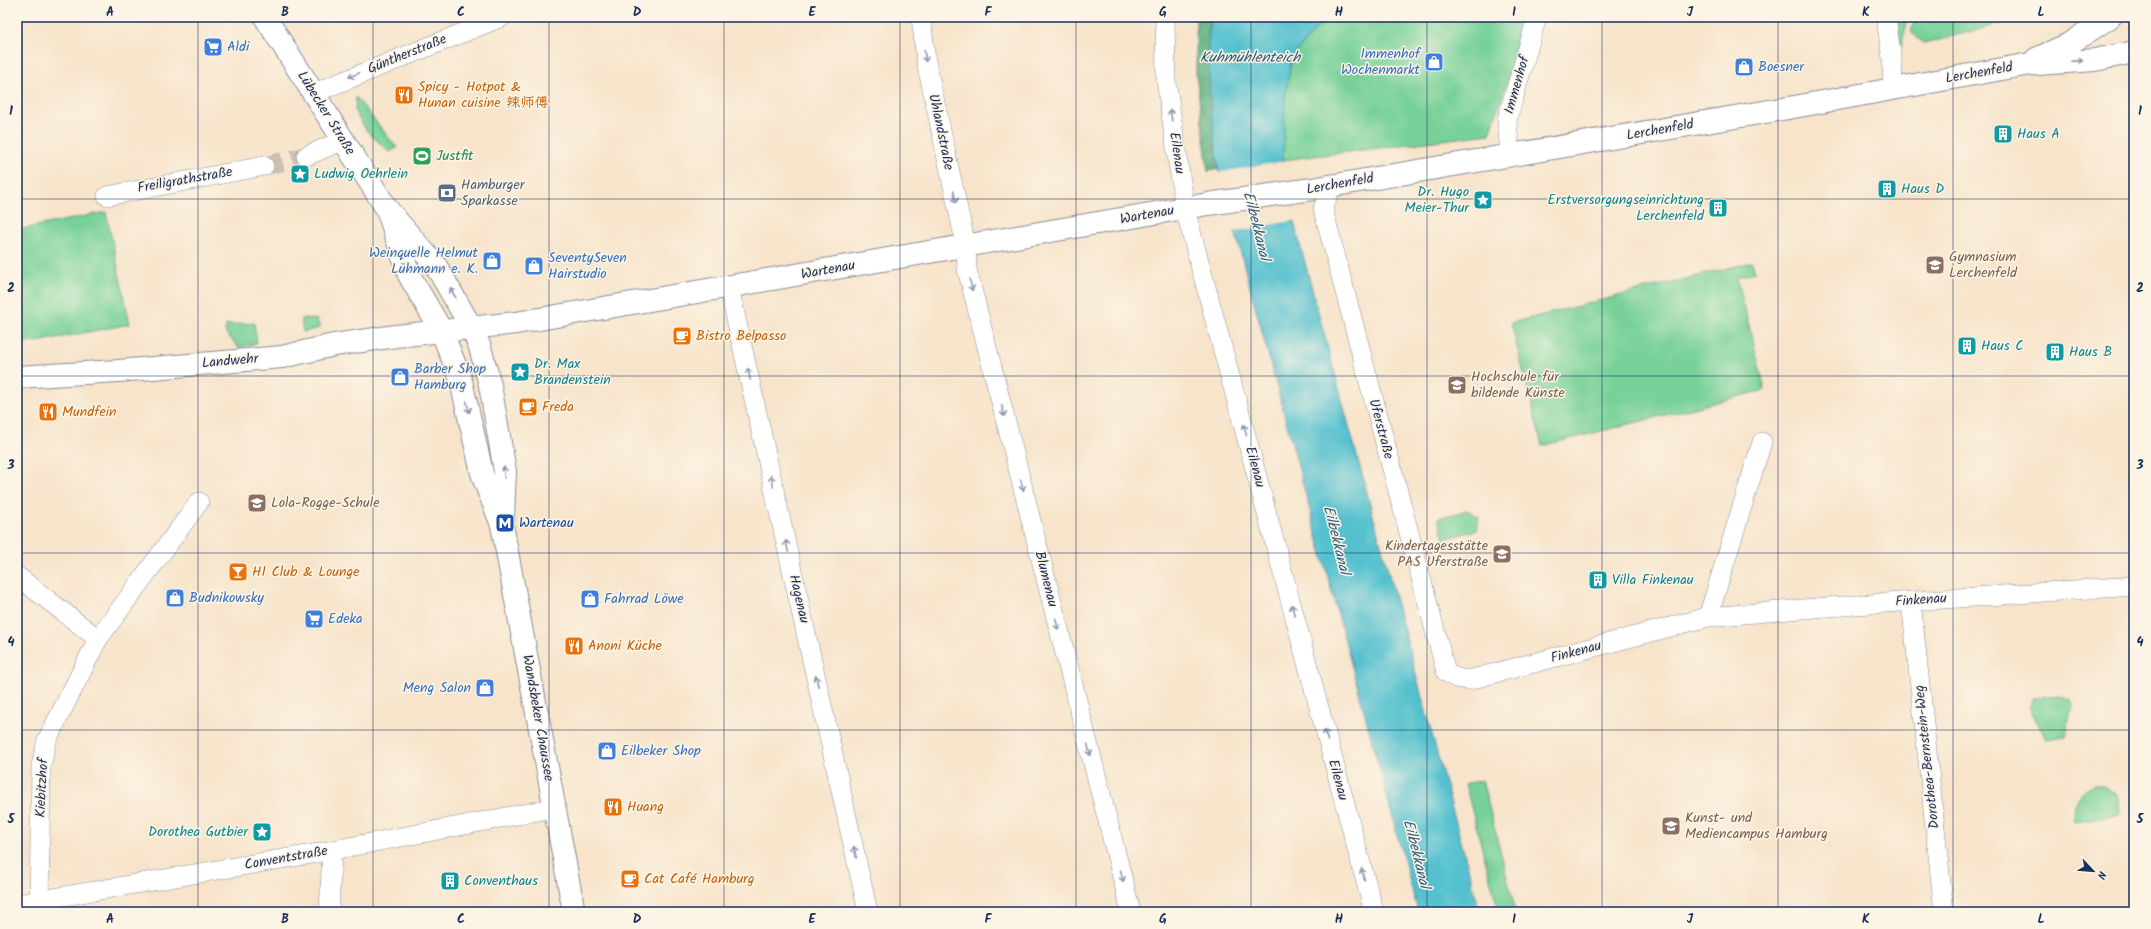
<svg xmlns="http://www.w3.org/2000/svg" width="2151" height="929" font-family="Kalam,'LXGW WenKai TC',sans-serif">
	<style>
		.green { fill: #77d198; stroke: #49807b }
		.forest { fill: #61b380; stroke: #3e716f }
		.water { fill: #55c1cf; stroke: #387896 }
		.pier { fill: #f7e4cb }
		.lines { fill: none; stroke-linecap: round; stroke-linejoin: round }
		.minor-tunnel { stroke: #cbc0b5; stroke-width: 19; stroke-dasharray: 19 10; stroke-linecap: butt }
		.minor-casing { stroke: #898a94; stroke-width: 20 }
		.major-casing { stroke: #898a94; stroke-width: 24 }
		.minor { stroke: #fff; stroke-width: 19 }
		.major { stroke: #fff; stroke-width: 22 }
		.oneway { stroke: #8d97ae }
		.grid { fill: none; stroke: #1b2f5e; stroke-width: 1; stroke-opacity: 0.55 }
		.labels { text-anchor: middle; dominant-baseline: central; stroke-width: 3; stroke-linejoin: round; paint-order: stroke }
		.shop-label { font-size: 14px; fill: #366cbe; stroke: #fcf5e5; text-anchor: start }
		.street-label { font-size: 14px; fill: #1b2f5e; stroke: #fcf5e5 }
		.food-label { font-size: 14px; fill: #c56008; stroke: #fcf5e5; text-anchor: start }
		.culture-label { font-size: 14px; fill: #0d838f; stroke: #fcf5e5; text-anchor: start }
		.leisure-label { font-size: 14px; fill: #27864d; stroke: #fcf5e5; text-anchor: start }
		.service-label { font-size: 14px; fill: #4e5e75; stroke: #fcf5e5; text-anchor: start }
		.education-label { font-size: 14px; fill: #785e54; stroke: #fcf5e5; text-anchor: start }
		.transit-label { font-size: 14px; fill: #164399; stroke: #fcf5e5; text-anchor: start }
		.water-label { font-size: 15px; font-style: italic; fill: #2c5b80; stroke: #fcf5e5 }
		.neatline { fill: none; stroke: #1b2f5e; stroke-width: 1.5 }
		.grid-label { font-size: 13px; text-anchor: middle; font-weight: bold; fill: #1b2f5e }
	</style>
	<rect width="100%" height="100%" fill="#fcf5e5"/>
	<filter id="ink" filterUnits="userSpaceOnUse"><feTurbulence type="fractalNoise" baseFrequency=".025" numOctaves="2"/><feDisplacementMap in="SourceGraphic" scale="8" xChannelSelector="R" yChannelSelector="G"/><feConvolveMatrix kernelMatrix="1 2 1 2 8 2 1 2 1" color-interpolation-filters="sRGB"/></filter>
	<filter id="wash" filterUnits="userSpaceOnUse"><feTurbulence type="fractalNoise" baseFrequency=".012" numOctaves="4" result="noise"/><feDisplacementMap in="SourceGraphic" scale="16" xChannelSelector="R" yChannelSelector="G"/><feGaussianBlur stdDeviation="0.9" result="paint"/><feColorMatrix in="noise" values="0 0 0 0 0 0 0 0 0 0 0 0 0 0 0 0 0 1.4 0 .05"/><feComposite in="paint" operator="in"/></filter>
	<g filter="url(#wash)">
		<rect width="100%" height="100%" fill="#f7e4cb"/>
		<g class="green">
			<path d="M1326 17H1528L1490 134 1283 160 1285 96 1292 57Z"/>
			<path d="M1904 17 1908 18 1901 47 1898 45 1897 21Z"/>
			<path d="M1916 17H2025L1924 44 1911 32Z"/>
			<path d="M356 97 397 148 389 152 366 130 355 112Z"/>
			<path d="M106 212 130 324 36 342 17 343V230Z"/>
			<path d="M1752 262 1755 272 1737 277 1765 390 1542 446 1511 323Z"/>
			<path d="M305 318 317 320 320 328 303 332 301 319Z"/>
			<path d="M254 323 257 343 239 348 225 332 226 325Z"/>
			<path d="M1467 510 1479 517 1477 530 1444 539 1438 518Z"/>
			<path d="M2059 696 2070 699 2072 704 2066 736 2046 739 2029 707 2033 698Z"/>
			<path d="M1482 780 1516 912H1499L1465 784Z"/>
			<path d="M2094 785 2102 786 2119 796 2120 813 2116 816 2074 822C2071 804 2077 792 2094 785Z"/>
		</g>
		<path class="forest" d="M1196 17H1210C1205 67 1212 118 1218 168L1208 172 1196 75Z"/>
		<path class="water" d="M1210 17H1326L1292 57 1285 96 1283 160 1294 222 1480 912H1418L1219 172C1212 121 1205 69 1210 17Z"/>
		<path class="pier" d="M1285 161 1296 220 1233 232 1217 173Z"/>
	</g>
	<g filter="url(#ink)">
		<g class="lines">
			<path class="minor-tunnel" d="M264 166 306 156"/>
			<defs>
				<g id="minor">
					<path d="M921 17 926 61 966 246 967 269 1131 912"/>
					<path d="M1165 17 1166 80 1185 209 1374 912"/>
					<path d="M1889 17 1887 25 1892 59 1893 88"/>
					<path d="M314 93 502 17"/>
					<path d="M1510 155 1507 120 1537 17"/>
					<path d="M306 156 344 140"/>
					<path d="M1331 186 1323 209 1327 224 1446 672 1456 678 1469 680 1708 617 1827 607 2134 586"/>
					<path d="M107 196 264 166"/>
					<path d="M729 287 868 912"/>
					<path d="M17 576 98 639"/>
					<path d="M1911 601 1944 912"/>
					<path d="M1708 617 1762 442"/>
					<path d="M17 904 312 854 554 808"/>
					<path d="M39 912 41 766 47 740 98 639 199 502"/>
					<path d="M329 912 332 850"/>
				</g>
				<g id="major">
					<path d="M265 17 387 209 436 266 471 327 480 347 490 385 505 471 503 518"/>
					<path d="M2036 59 2069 44 2110 17"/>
					<path d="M387 209 409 275 441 330 460 377 483 477 502 525 574 912"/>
					<path d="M17 377 118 371 282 357 334 345 396 336 516 323 1208 204 1312 189 1794 107 2024 65 2095 60 2134 52"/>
				</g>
			</defs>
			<use href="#minor" class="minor-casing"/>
			<use href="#major" class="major-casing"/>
			<use href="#minor" class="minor"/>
			<use href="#major" class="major"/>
		</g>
		<defs><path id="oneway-shaft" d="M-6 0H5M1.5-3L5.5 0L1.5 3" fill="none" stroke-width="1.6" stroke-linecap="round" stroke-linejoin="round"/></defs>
		<g class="oneway">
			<use href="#oneway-shaft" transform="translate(925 56) rotate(83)"/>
			<use href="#oneway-shaft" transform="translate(2077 61) rotate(-4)"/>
			<use href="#oneway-shaft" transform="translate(354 75) rotate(158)"/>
			<use href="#oneway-shaft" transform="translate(1171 115) rotate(-98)"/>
			<use href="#oneway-shaft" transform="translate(955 197) rotate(78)"/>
			<use href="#oneway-shaft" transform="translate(971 285) rotate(76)"/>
			<use href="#oneway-shaft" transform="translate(453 293) rotate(-119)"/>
			<use href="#oneway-shaft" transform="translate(749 374) rotate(-103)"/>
			<use href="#oneway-shaft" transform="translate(468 407) rotate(76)"/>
			<use href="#oneway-shaft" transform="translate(1003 411) rotate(76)"/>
			<use href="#oneway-shaft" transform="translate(1245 430) rotate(-105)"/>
			<use href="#oneway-shaft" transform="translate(504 472) rotate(-93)"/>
			<use href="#oneway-shaft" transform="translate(772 481) rotate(-102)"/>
			<use href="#oneway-shaft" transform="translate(1022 485) rotate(76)"/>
			<use href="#oneway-shaft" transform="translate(787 546) rotate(-103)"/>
			<use href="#oneway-shaft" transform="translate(1293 610) rotate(-105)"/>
			<use href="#oneway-shaft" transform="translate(1057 624) rotate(76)"/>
			<use href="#oneway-shaft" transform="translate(817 681) rotate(-102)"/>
			<use href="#oneway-shaft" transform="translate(1326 735) rotate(-105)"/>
			<use href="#oneway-shaft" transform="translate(1089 750) rotate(76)"/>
			<use href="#oneway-shaft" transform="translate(855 852) rotate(-103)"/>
			<use href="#oneway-shaft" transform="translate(1363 874) rotate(-105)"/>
			<use href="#oneway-shaft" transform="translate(1122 876) rotate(76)"/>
		</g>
	</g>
	<path class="grid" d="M198 17V912M373 17V912M549 17V912M724 17V912M900 17V912M1076 17V912M1251 17V912M1427 17V912M1602 17V912M1778 17V912M1953 17V912M17 199H2134M17 376H2134M17 553H2134M17 730H2134"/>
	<defs>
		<symbol id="supermarket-square" viewBox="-11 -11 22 22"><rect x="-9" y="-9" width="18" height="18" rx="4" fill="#3f7fe0" stroke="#fcf5e5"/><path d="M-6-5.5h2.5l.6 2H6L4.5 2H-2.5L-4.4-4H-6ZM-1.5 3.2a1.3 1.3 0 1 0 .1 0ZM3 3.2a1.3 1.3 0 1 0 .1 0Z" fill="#fff"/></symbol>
		<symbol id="shop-square" viewBox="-11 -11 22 22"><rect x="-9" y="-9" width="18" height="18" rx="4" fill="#3f7fe0" stroke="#fcf5e5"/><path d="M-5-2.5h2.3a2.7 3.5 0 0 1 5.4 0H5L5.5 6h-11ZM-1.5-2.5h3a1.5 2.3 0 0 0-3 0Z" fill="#fff"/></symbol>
		<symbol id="restaurant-square" viewBox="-11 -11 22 22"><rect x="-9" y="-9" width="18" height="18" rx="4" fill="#e8710a" stroke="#fcf5e5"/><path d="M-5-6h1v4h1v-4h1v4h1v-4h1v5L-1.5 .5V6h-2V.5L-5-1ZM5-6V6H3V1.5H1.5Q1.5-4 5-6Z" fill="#fff"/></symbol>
		<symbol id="building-square" viewBox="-11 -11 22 22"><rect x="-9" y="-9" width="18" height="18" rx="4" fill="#0f9aa8" stroke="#fcf5e5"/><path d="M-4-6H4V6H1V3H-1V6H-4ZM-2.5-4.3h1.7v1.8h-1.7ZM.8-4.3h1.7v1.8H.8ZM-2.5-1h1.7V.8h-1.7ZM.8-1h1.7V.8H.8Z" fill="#fff"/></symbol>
		<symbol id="stadium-square" viewBox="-11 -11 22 22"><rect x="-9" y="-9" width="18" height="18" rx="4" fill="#2e9e5b" stroke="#fcf5e5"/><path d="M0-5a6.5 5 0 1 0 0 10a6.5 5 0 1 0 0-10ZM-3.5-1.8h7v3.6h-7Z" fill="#fff"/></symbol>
		<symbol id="sight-square" viewBox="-11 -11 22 22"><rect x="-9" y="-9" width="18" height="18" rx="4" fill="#0f9aa8" stroke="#fcf5e5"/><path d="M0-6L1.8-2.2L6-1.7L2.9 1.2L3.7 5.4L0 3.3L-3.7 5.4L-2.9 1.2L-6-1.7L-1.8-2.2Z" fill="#fff"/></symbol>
		<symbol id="bank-square" viewBox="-11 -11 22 22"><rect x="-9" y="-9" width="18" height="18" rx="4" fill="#5c6f8a" stroke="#fcf5e5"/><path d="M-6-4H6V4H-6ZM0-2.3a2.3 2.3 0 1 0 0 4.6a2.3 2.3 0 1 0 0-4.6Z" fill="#fff"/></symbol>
		<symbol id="school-square" viewBox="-11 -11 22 22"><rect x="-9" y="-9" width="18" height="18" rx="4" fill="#8d6e63" stroke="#fcf5e5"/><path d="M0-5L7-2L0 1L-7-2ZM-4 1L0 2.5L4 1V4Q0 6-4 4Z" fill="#fff"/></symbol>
		<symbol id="cafe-square" viewBox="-11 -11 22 22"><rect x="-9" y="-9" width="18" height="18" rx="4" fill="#e8710a" stroke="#fcf5e5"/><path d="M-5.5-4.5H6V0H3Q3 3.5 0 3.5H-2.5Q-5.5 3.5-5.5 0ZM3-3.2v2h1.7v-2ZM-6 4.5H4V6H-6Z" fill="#fff"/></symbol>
		<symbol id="university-square" viewBox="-11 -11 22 22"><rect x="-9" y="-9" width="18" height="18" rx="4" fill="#8d6e63" stroke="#fcf5e5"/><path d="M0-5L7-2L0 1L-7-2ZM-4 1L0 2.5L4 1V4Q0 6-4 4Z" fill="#fff"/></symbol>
		<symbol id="metro-square" viewBox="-11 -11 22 22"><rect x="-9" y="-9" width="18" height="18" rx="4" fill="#1a4fb4" stroke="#fcf5e5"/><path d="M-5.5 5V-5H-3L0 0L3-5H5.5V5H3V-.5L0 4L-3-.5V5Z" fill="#fff"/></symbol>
		<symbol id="bar-square" viewBox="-11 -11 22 22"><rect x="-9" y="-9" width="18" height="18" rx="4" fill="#e8710a" stroke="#fcf5e5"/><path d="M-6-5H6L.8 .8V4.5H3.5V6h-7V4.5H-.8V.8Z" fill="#fff"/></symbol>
	</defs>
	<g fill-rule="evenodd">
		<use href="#supermarket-square" x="202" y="36" width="22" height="22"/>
		<use href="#shop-square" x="1423" y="51" width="22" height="22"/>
		<use href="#shop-square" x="1733" y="56" width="22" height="22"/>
		<use href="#restaurant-square" x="393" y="84" width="22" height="22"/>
		<use href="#building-square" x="1992" y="123" width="22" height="22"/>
		<use href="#stadium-square" x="411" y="145" width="22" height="22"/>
		<use href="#sight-square" x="289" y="163" width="22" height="22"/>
		<use href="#building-square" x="1876" y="178" width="22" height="22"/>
		<use href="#bank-square" x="436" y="182" width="22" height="22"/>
		<use href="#sight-square" x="1472" y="189" width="22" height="22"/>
		<use href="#building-square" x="1707" y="197" width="22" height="22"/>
		<use href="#shop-square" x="481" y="250" width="22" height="22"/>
		<use href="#school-square" x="1924" y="254" width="22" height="22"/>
		<use href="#shop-square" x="523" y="255" width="22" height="22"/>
		<use href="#cafe-square" x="671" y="325" width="22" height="22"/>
		<use href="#building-square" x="1956" y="335" width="22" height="22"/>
		<use href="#building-square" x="2044" y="341" width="22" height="22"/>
		<use href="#sight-square" x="509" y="361" width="22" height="22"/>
		<use href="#shop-square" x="389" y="366" width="22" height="22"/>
		<use href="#university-square" x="1446" y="374" width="22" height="22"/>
		<use href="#cafe-square" x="517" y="396" width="22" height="22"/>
		<use href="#restaurant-square" x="37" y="401" width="22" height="22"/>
		<use href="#school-square" x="246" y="492" width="22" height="22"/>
		<use href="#metro-square" x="494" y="512" width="22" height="22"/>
		<use href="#school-square" x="1491" y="543" width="22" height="22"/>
		<use href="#bar-square" x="227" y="561" width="22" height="22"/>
		<use href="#building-square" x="1587" y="569" width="22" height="22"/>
		<use href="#shop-square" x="164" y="587" width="22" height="22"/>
		<use href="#shop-square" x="579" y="588" width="22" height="22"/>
		<use href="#supermarket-square" x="303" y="608" width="22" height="22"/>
		<use href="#restaurant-square" x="563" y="635" width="22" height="22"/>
		<use href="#shop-square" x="474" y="677" width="22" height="22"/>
		<use href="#shop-square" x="596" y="740" width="22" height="22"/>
		<use href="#restaurant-square" x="602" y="796" width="22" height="22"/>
		<use href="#university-square" x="1660" y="815" width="22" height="22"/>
		<use href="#sight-square" x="251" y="821" width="22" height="22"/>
		<use href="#cafe-square" x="619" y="868" width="22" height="22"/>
		<use href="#building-square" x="439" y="870" width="22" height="22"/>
	</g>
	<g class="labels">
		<g class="shop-label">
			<text x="227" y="47">Aldi</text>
			<text x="1420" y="54" text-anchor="end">Immenhof<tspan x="1420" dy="16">Wochenmarkt</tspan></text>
			<text x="1758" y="67">Boesner</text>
			<text x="478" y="253" text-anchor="end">Weinquelle Helmut<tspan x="478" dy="16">Lühmann e. K.</tspan></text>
			<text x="548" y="258">SeventySeven<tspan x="548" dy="16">Hairstudio</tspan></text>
			<text x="414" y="369">Barber Shop<tspan x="414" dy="16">Hamburg</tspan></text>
			<text x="189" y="598">Budnikowsky</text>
			<text x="604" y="599">Fahrrad Löwe</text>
			<text x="328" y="619">Edeka</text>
			<text x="471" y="688" text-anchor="end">Meng Salon</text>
			<text x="621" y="751">Eilbeker Shop</text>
		</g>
		<g class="street-label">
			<text transform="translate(407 54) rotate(-22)">Güntherstraße</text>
			<text transform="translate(1979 73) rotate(-10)">Lerchenfeld</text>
			<text transform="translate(1517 85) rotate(-74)">Immenhof</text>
			<text transform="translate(326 113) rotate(58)">Lübecker Straße</text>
			<text transform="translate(1660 130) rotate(-10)">Lerchenfeld</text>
			<text transform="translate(941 132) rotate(78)">Uhlandstraße</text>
			<text transform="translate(1177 153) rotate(82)">Eilenau</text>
			<text transform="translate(185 180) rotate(-10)">Freiligrathstraße</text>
			<text transform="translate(1340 184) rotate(-10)">Lerchenfeld</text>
			<text transform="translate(1147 215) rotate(-10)">Wartenau</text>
			<text transform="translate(828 270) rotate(-10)">Wartenau</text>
			<text transform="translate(230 361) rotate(-5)">Landwehr</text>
			<text transform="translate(1381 429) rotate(75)">Uferstraße</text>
			<text transform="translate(1255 467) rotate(75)">Eilenau</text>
			<text transform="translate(1046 579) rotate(76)">Blumenau</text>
			<text transform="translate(799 599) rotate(77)">Hagenau</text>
			<text transform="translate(1921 600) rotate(-4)">Finkenau</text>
			<text transform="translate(1576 652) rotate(-15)">Finkenau</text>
			<text transform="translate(538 718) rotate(80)">Wandsbeker Chaussee</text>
			<text transform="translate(1927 757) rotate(-96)">Dorothea-Bernstein-Weg</text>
			<text transform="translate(1338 780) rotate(75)">Eilenau</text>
			<text transform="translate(42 788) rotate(-87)">Kiebitzhof</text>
			<text transform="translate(286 858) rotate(-10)">Conventstraße</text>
		</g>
		<g class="food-label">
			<text x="418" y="87">Spicy - Hotpot &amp;<tspan x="418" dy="16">Hunan cuisine 辣师傅</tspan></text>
			<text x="696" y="336">Bistro Belpasso</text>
			<text x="542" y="407">Freda</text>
			<text x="62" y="412">Mundfein</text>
			<text x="252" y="572">H1 Club &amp; Lounge</text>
			<text x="588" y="646">Anoni Küche</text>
			<text x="627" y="807">Huang</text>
			<text x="644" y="879">Cat Café Hamburg</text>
		</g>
		<g class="culture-label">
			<text x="2017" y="134">Haus A</text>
			<text x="314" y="174">Ludwig Oehrlein</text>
			<text x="1901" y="189">Haus D</text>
			<text x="1469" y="192" text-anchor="end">Dr. Hugo<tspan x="1469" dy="16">Meier-Thur</tspan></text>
			<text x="1704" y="200" text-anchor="end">Erstversorgungseinrichtung<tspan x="1704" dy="16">Lerchenfeld</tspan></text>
			<text x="1981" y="346">Haus C</text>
			<text x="2069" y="352">Haus B</text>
			<text x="534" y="364">Dr. Max<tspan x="534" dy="16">Brandenstein</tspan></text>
			<text x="1612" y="580">Villa Finkenau</text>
			<text x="248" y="832" text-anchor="end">Dorothea Gutbier</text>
			<text x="464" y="881">Conventhaus</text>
		</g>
		<g class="leisure-label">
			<text x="436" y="156">Justfit</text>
		</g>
		<g class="service-label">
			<text x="461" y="185">Hamburger<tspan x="461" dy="16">Sparkasse</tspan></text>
		</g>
		<g class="education-label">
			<text x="1949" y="257">Gymnasium<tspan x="1949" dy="16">Lerchenfeld</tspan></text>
			<text x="1471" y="377">Hochschule für<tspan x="1471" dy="16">bildende Künste</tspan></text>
			<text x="271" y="503">Lola-Rogge-Schule</text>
			<text x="1488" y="546" text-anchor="end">Kindertagesstätte<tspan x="1488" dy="16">PAS Uferstraße</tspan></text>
			<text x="1685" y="818">Kunst- und<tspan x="1685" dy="16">Mediencampus Hamburg</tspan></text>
		</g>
		<g class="transit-label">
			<text x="519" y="523">Wartenau</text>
		</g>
		<g class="water-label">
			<text x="1250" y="58">Kuhmühlenteich</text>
			<text transform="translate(1256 226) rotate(76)">Eilbekkanal</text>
			<text transform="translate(1336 540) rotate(76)">Eilbekkanal</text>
			<text transform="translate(1416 854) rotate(76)">Eilbekkanal</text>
		</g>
	</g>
	<rect width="2151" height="929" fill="none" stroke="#fcf5e5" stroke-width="44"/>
	<g transform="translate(2093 871) rotate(116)" stroke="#fcf5e5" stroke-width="3" paint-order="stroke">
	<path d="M0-3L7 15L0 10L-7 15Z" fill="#1b2f5e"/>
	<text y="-6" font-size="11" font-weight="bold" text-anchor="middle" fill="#1b2f5e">N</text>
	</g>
	<rect x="22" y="22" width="2107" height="885" class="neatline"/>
	<g class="grid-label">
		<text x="110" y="16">A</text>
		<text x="285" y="16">B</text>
		<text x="461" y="16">C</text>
		<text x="637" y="16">D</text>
		<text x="812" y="16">E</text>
		<text x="988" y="16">F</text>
		<text x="1163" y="16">G</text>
		<text x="1339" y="16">H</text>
		<text x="1514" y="16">I</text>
		<text x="1690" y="16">J</text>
		<text x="1866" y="16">K</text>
		<text x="2041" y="16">L</text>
		<text x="11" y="115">1</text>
		<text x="2140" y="115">1</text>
		<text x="11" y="292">2</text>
		<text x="2140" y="292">2</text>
		<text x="11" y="469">3</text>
		<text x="2140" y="469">3</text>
		<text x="11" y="646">4</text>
		<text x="2140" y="646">4</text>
		<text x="11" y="823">5</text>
		<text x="2140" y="823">5</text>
		<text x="110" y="923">A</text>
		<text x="285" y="923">B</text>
		<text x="461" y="923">C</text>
		<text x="637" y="923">D</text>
		<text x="812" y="923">E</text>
		<text x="988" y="923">F</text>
		<text x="1163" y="923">G</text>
		<text x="1339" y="923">H</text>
		<text x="1514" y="923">I</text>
		<text x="1690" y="923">J</text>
		<text x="1866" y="923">K</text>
		<text x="2041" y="923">L</text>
	</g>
</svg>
